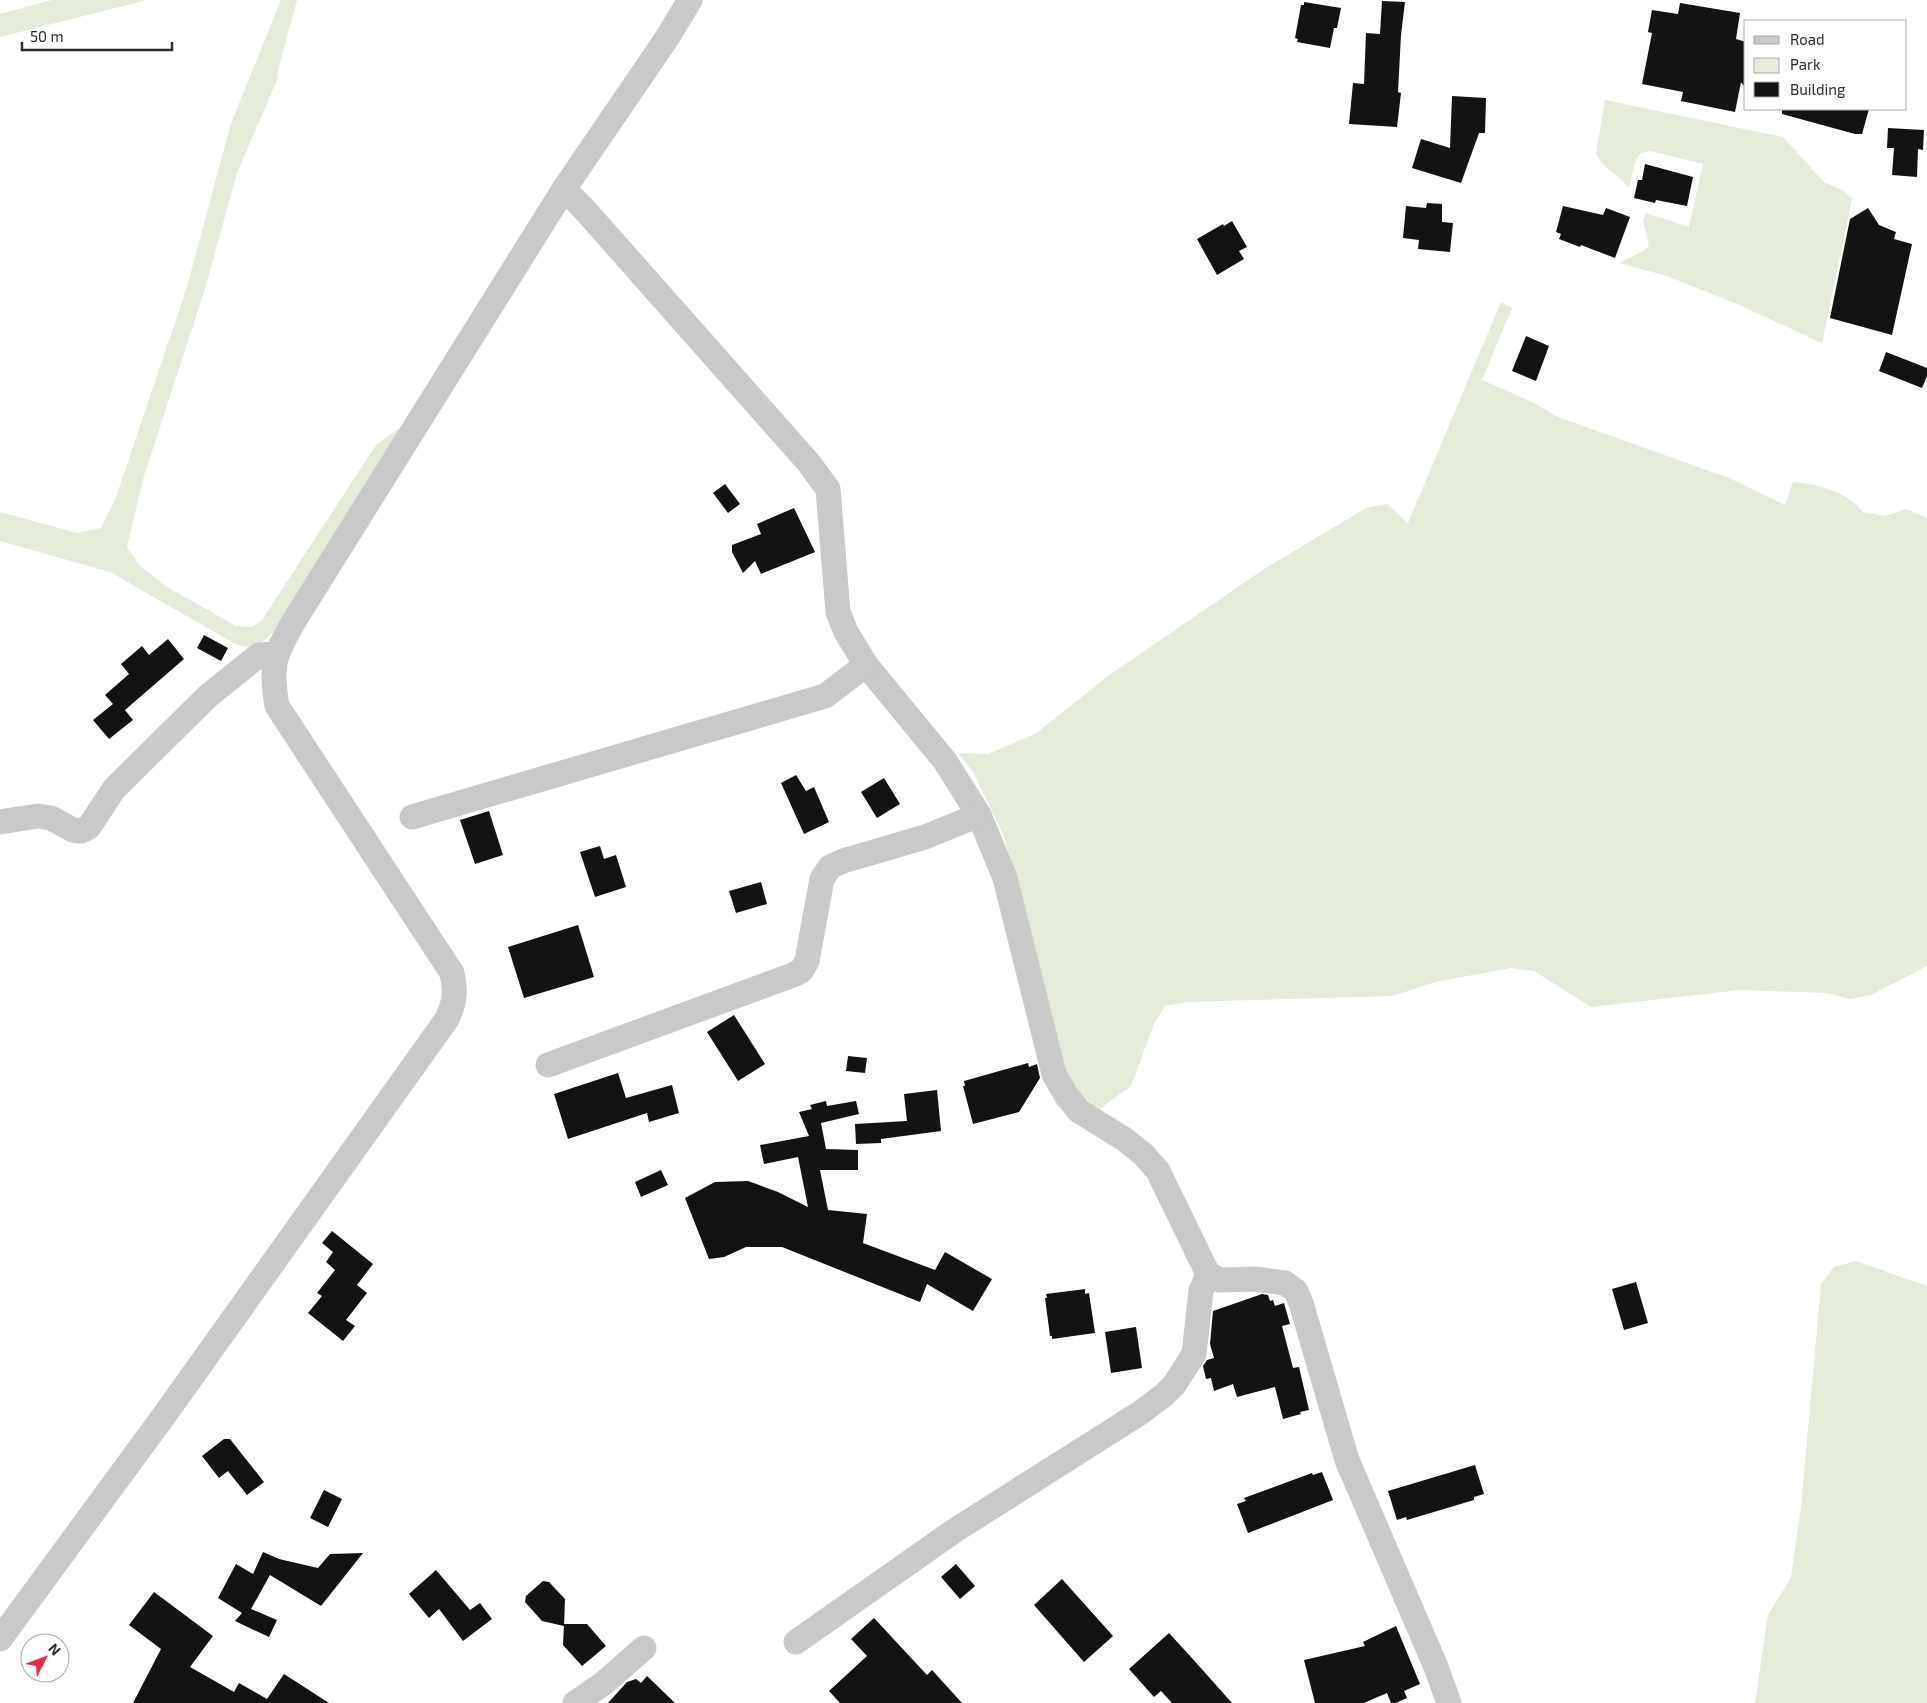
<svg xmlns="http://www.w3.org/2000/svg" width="1927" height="1703" font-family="'Exo 2',sans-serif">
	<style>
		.green { fill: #e4ebd9 }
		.building { fill: #131313 }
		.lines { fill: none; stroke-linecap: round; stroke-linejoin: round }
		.minor { stroke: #c9c9c9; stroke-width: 25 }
	</style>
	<rect width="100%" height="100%" fill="#fff"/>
	<g class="green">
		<path d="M52 0H147L0 37V14Z"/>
		<path d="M281 0H297L277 74 278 78 237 173 205 289 144 476 127 547 140 566 167 587 236 626 252 627 262 620 376 445 401 427 274 631C261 643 256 650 237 645L110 572 0 541V512L77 533 101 528 115 500 187 287 231 123Z"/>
		<path d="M1605 100 1783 137 1824 182 1844 191 1852 199 1822 343 1739 305 1667 276 1619 263 1643 251 1649 246 1643 221 1646 213 1689 227 1703 164 1651 151 1640 153 1635 163 1629 187 1602 163 1596 154Z"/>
		<path d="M1501 302 1512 308 1482 380 1532 402 1558 417 1729 478 1785 505 1793 482C1818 484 1848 492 1863 512L1885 516 1906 509 1927 518V966L1871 995 1849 999 1827 993 1740 990 1591 1007 1534 971 1511 968 1435 982 1393 996 1188 1002 1165 1006 1154 1024 1131 1086 1097 1111 1075 1087 1058 1054 1004 836 973 772 958 753 988 754 1035 734 1108 676 1264 569 1366 508 1387 504 1408 523Z"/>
		<path d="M1856 1261 1927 1286V1703H1755L1768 1615 1791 1577 1801 1507 1821 1284 1834 1267Z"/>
	</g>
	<g class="building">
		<path d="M1382 1 1405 2 1401 35 1398 92 1401 93 1397 127 1349 124 1353 83 1364 84 1366 33 1380 34Z"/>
		<path d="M1304 2 1341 8 1337 28H1334L1330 48 1297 42 1298 39 1295 38 1301 5H1304Z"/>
		<path d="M1680 3 1740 13 1736 39 1746 42V89L1741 82 1735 112 1681 101 1683 92 1642 84 1652 33 1648 32 1652 10 1678 14Z"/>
		<path d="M1452 96 1486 98 1485 133H1479L1461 183 1412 168 1421 139 1450 148Z"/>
		<path d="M1782 109H1869L1862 134H1855L1782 114Z"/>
		<path d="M1888 128 1924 130 1923 150 1918 149 1917 177 1892 175 1894 148H1887Z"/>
		<path d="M1645 164 1693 177 1687 206 1656 200 1655 203 1634 198 1638 180H1642Z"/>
		<path d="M1427 203 1442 204V222L1453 223 1450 252 1418 249 1419 240 1403 238 1406 206 1426 208Z"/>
		<path d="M1563 206 1603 215 1606 208 1630 217 1615 258 1581 245 1580 247 1559 239 1561 234 1556 232Z"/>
		<path d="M1868 208 1879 225 1896 232 1894 239 1912 244 1892 335 1830 318 1850 219Z"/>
		<path d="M1232 221 1247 247 1239 251 1244 259 1217 275 1197 239 1223 224 1224 226Z"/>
		<path d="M1526 336 1549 346 1536 381 1512 371Z"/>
		<path d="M1886 352 1927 368V376L1922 388 1879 371Z"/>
		<path d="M725 484 740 504 728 513 713 493Z"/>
		<path d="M794 508 815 552 761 574 755 561 743 573 732 552V545L761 534 757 524Z"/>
		<path d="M204 635 228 648 221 661 197 648Z"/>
		<path d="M168 639 184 659 125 710 133 720 109 739 93 720 113 704 105 695 129 674 121 664 142 646 149 655Z"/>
		<path d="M796 775 806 791 814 787 829 822 804 834 781 783Z"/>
		<path d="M884 778 900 804 877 818 861 792Z"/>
		<path d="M489 811 503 855 475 864 460 820Z"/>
		<path d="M600 846 604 859 616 855 626 887 595 897 580 852Z"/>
		<path d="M761 882 767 904 736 913 729 891Z"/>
		<path d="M578 925 594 977 524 998 508 947Z"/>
		<path d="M734 1015 765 1064 738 1081 707 1032Z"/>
		<path d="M848 1056 867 1058 865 1073 846 1071Z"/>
		<path d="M1028 1063 1029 1067 1037 1064 1040 1078 1019 1112 973 1124 963 1086H965L964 1081Z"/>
		<path d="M618 1073 626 1098 672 1085 679 1113 649 1122 647 1113 568 1139 554 1094Z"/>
		<path d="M937 1090 941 1131 881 1139V1143L856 1144 855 1124 907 1121 904 1094Z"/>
		<path d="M826 1101 827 1106 856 1101 859 1114 821 1123 826 1149 858 1150V1170H820L828 1210 867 1214 863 1243 935 1270 945 1252 992 1279 973 1311 927 1284 920 1302 782 1247H746L724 1257 709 1259 685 1198 715 1182 748 1181 778 1192 808 1207 798 1157 764 1164 760 1145 809 1136 799 1112 812 1109 810 1105Z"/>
		<path d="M661 1170 668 1185 641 1197 635 1182Z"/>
		<path d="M332 1231 373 1264 357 1285 367 1293 346 1320 355 1326 343 1341 308 1313 322 1296 317 1293 335 1270 326 1262 333 1252 322 1243Z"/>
		<path d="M1636 1282 1648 1323 1624 1330 1612 1289Z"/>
		<path d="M1085 1289V1294L1089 1293 1095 1333 1052 1339V1336H1050L1045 1298H1047L1046 1294Z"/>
		<path d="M1262 1294 1268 1295 1270 1301 1273 1300 1275 1306 1284 1303 1290 1324 1282 1326 1293 1368 1299 1367 1309 1410 1300 1412 1301 1414 1283 1419 1275 1387 1237 1397 1233 1384 1214 1391 1211 1378 1206 1379 1203 1366 1207 1360 1214 1358 1210 1344 1213 1311Z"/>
		<path d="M1136 1327 1142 1368 1111 1373 1105 1332Z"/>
		<path d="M224 1439H230L264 1482 247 1495 228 1471 219 1478 202 1456Z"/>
		<path d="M1475 1465 1484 1494 1474 1497V1500L1407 1520 1406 1517 1397 1520 1388 1491Z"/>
		<path d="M1322 1472 1333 1500 1248 1533 1237 1504 1246 1501 1244 1498 1274 1487 1312 1473 1313 1475Z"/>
		<path d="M324 1490 342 1499 328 1527 310 1518Z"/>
		<path d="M263 1552 279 1559 318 1568 330 1554 363 1553 321 1606 270 1575 251 1609 277 1620 269 1637 235 1621 242 1613 218 1598 236 1564 253 1574Z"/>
		<path d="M956 1564 975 1586 960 1599 941 1577Z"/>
		<path d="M436 1570 470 1610 480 1603 492 1619 463 1641 439 1609 429 1618 409 1594Z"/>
		<path d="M1062 1579 1113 1636 1084 1662 1034 1605Z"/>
		<path d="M543 1581 549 1582 565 1599 564 1626 542 1621 525 1602 526 1596Z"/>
		<path d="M154 1592 213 1636 190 1667 234 1692 239 1683 267 1699 284 1674 329 1703H133L161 1649 129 1625Z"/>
		<path d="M874 1618 927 1675 932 1670 962 1703H840L829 1691 867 1656 851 1639Z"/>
		<path d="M564 1624H587L606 1646 582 1666 563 1645Z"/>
		<path d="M1396 1626 1420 1684 1404 1691 1407 1698 1396 1703H1391L1387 1693 1364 1703H1315L1304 1660 1365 1646 1363 1642Z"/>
		<path d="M1169 1633 1191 1657 1232 1703H1172L1161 1691 1154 1697 1129 1669Z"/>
		<path d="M647 1676 675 1703H608L627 1682 636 1679 641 1683Z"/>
	</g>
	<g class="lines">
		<g class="minor">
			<path d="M564 189 584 209 808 462 828 489 838 612 846 632 866 665 945 761 979 815 1005 878 1054 1074 1066 1095 1079 1111 1124 1139 1143 1154 1158 1171 1208 1274 1201 1291 1194 1354 1174 1385 1164 1395 1140 1413 954 1531 796 1642"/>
			<path d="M412 817 825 696 866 665"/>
			<path d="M0 822 38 816 51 818 73 830 81 831 89 827 114 789 208 696 259 655 276 654"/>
			<path d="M548 1065 793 975 801 971 807 961 822 879 830 867 843 861 925 837 979 815"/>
			<path d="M1208 1274 1220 1280 1255 1279 1285 1283 1296 1291 1301 1303 1347 1460 1436 1667 1449 1703"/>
			<path d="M0 1639 163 1417 447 1019C455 1002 456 991 452 973L277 706C270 665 274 656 294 621L564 189 667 38 690 0"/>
			<path d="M575 1703 604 1683 644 1648"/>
		</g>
	</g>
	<rect x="1744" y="20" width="162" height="90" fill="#ffffff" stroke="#ababab"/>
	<rect x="1754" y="36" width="25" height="8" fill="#c9c9c9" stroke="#ababab"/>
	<text x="1790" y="45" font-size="15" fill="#2c2c2c">Road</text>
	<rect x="1754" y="58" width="25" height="15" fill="#e4ebd9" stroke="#ababab"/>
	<text x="1790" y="70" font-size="15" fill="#2c2c2c">Park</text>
	<rect x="1754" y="82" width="25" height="15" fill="#131313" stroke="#ababab"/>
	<text x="1790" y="95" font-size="15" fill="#2c2c2c">Building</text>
	<g transform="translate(45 1658) rotate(48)"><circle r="24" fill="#ffffff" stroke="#ababab"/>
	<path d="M0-4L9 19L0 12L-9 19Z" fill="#e72b4c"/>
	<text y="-8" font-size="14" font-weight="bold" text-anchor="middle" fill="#2c2c2c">N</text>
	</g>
	<path d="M22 42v8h150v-8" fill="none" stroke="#2c2c2c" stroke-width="2.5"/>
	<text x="30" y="42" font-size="15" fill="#2c2c2c" stroke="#ffffff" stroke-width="4" paint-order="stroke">50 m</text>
</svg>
